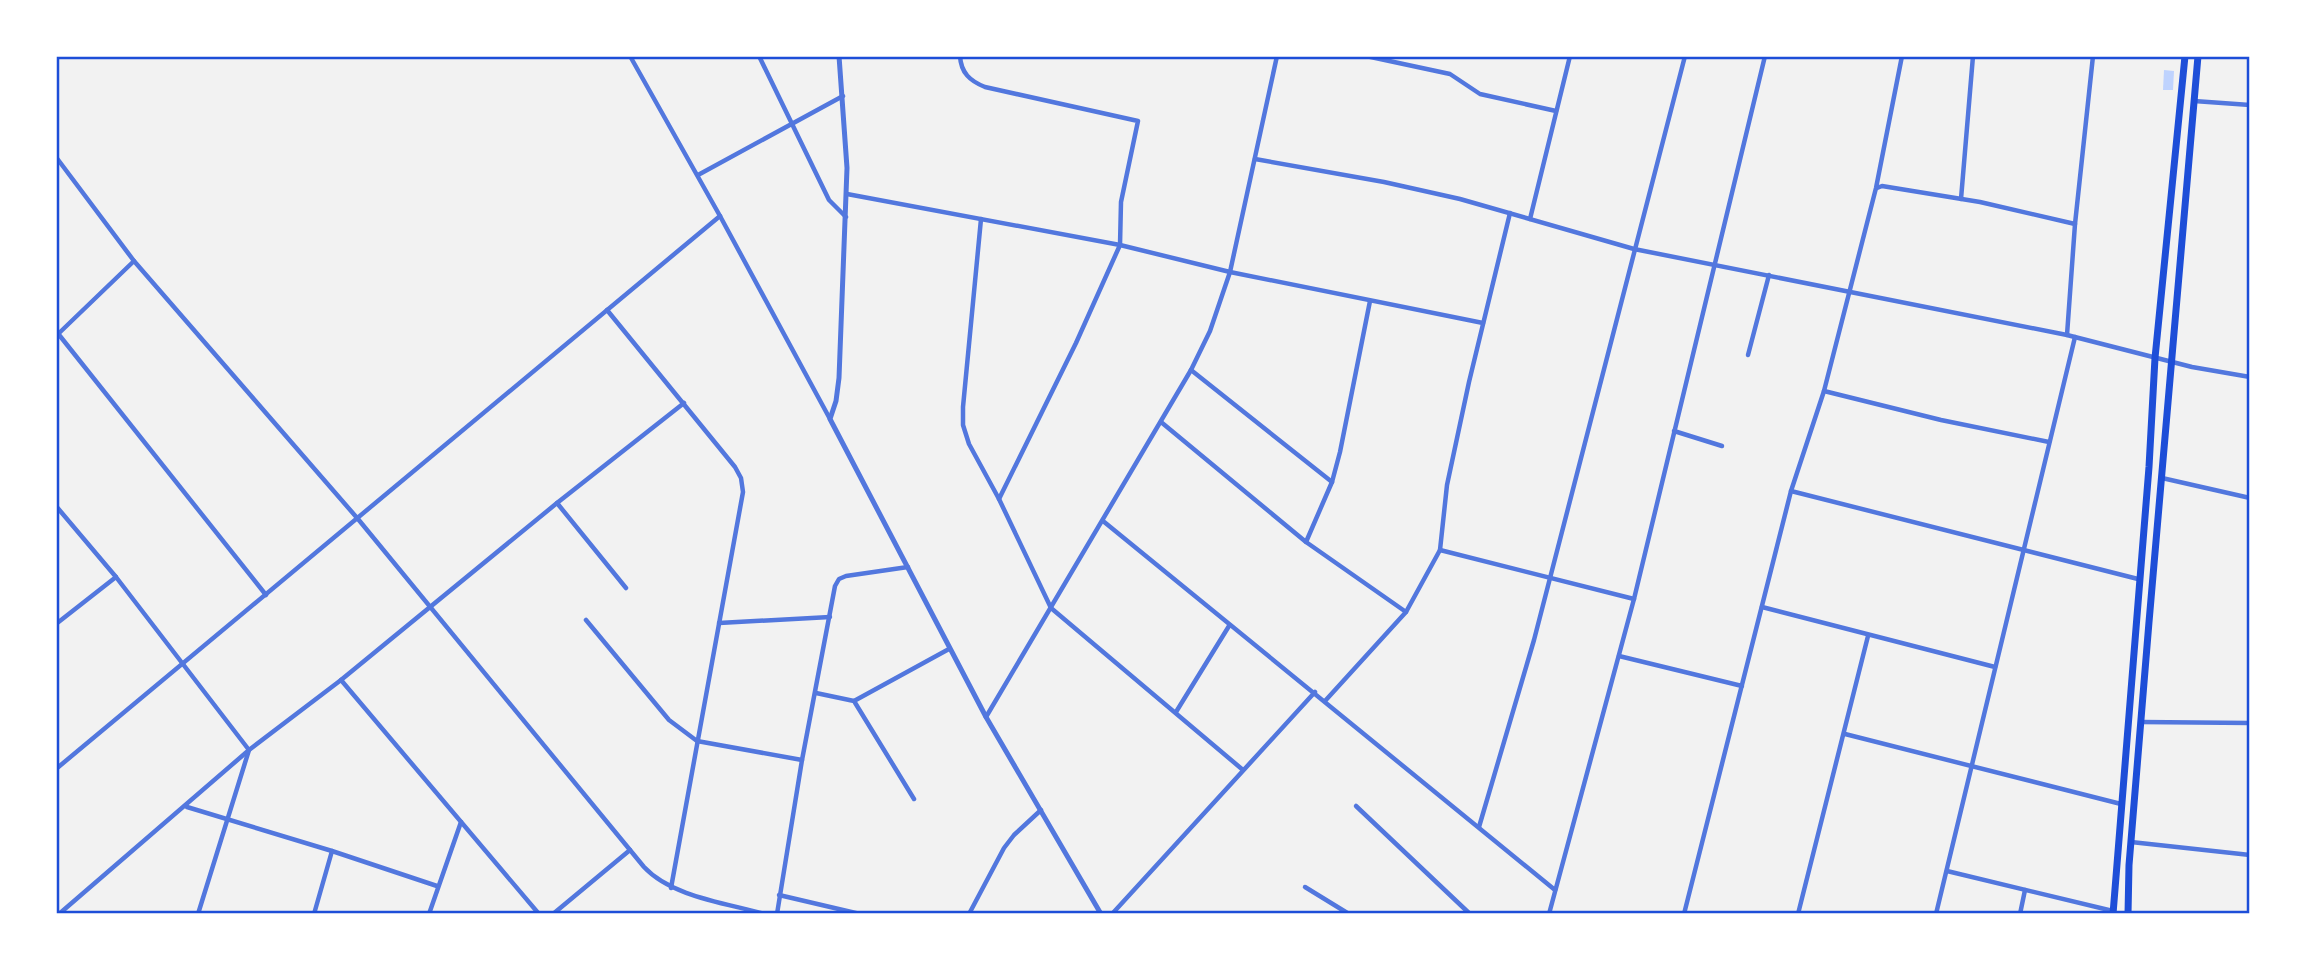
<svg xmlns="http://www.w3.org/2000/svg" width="2306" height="970" font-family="'PT Sans',sans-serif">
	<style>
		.water { fill: #bfd3fe }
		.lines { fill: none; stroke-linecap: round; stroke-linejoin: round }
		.minor { stroke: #5277de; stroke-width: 4.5 }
		.tertiary { stroke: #5277de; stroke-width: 5 }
		.trunk { stroke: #1d4ed8; stroke-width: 7 }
		.neatline { fill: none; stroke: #1d4ed8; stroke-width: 2.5 }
	</style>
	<rect width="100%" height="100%" fill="#f2f2f2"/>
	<path class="water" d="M2164 70 2174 71 2173 90H2163Z"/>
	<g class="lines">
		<g class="minor">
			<path d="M630 56 720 216 830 419"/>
			<path d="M759 56 829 200 846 217"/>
			<path d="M960 56C961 73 970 81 985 87L1138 121 1121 202 1120 245 1076 343 999 499"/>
			<path d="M1366 56 1450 74 1480 94 1556 111"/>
			<path d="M2194 101 2250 105"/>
			<path d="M56 157 134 261 358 519 644 867C672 897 726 903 765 914"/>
			<path d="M1255 159 1384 182 1460 199 1634 249 2067 335 2192 367 2250 377"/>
			<path d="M698 175 843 96"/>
			<path d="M1877 188 1882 186 1980 202 2075 224"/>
			<path d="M847 194 1120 245 1230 272 1483 323"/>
			<path d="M1961 199 1973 56"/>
			<path d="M981 219 963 407V425L969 444 999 499 1051 608 1243 770"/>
			<path d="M1530 219 1570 56"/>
			<path d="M607 310 735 467 741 478 743 492 671 888"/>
			<path d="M56 331 266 595"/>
			<path d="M2067 335 2075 224 2093 56"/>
			<path d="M56 336 134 261"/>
			<path d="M1748 355 1769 275"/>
			<path d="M1191 370 1332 482"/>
			<path d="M1824 391 1941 420 2049 442"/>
			<path d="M1161 422 1306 542 1406 612"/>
			<path d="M1674 431 1722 446"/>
			<path d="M2162 478 2250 498"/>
			<path d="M1791 491 2138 579"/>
			<path d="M557 503 626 588"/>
			<path d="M56 506 116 577 249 750 198 914"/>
			<path d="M1103 521 1555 890"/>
			<path d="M1306 542 1332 482 1340 452 1370 301"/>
			<path d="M1440 550 1634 599"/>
			<path d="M1762 607 1995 667"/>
			<path d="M586 620 669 720 697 741 802 760"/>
			<path d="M719 623 830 617"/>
			<path d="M56 624 116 577"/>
			<path d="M1619 656 1742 686"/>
			<path d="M341 680 539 914"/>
			<path d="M816 693 854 701 914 799"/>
			<path d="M854 701 949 649"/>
			<path d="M1325 701 1406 612 1440 550 1447 485 1469 382 1510 213"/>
			<path d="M1176 712 1229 626"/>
			<path d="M986 717 1191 370 1210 331 1230 272 1277 56"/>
			<path d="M2141 722 2250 723"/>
			<path d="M1845 734 2121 804"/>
			<path d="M56 769 720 216"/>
			<path d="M1356 806 1470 914"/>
			<path d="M187 807 332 851 437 886"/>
			<path d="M1479 827 1534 640 1685 56"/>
			<path d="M2131 842 2250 855"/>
			<path d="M1947 871 2113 911"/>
			<path d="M1305 887 1349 914"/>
			<path d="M779 895 860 914"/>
			<path d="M59 914 249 750 341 680 557 503 684 403"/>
			<path d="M314 914 332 851"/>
			<path d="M429 914 461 822"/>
			<path d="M553 914 630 850"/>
			<path d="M777 914 802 760 835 586 839 579 846 576 908 567"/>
			<path d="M969 914 1004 848 1014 835 1041 810"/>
			<path d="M1112 914 1315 692"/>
			<path d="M1549 914 1634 599 1765 56"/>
			<path d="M1684 914 1791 491 1824 391 1876 188 1902 56"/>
			<path d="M1798 914 1868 636"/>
			<path d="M1936 914 2075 337"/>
			<path d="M2020 914 2025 890"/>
		</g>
		<path class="tertiary" d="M839 56 847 168 839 378 836 401 830 419 986 717 1101 914"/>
		<g class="trunk">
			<path d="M2113 914 2149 467 2155 358 2185 56"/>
			<path d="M2128 914 2129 865 2149 622 2198 56"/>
		</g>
	</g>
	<rect width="2306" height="970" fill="none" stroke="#ffffff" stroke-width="116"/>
	<rect x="58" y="58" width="2190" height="854" class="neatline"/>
</svg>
